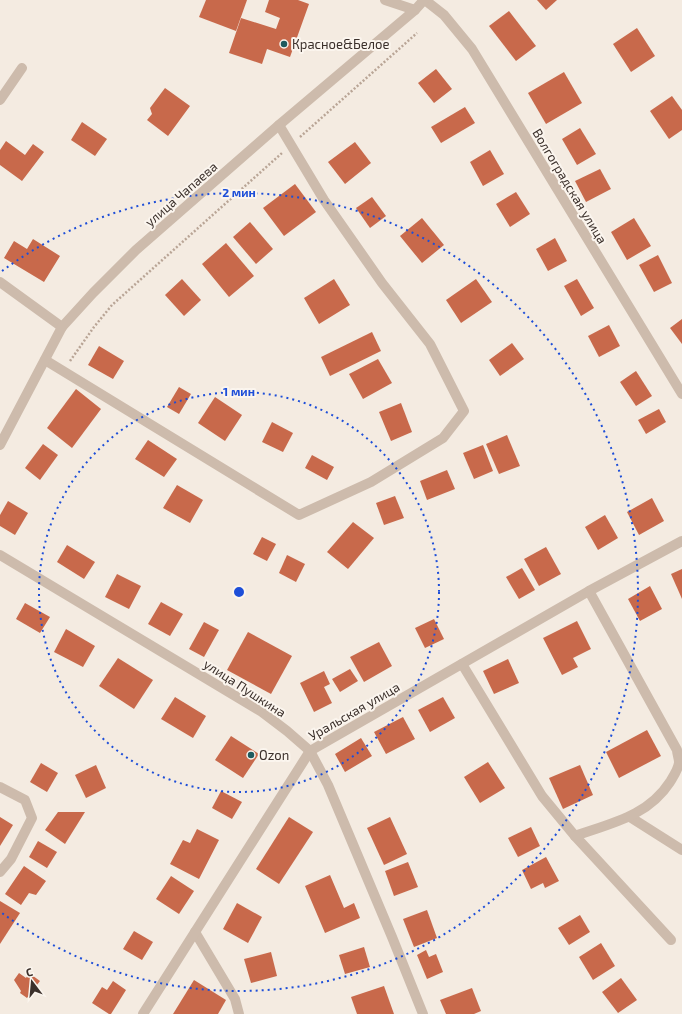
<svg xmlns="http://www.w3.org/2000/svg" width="682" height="1014" font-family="'Exo 2',sans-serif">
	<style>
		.building { fill: #c8694b }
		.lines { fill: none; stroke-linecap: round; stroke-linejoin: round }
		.path { stroke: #b9a596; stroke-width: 2.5; stroke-dasharray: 2 2; stroke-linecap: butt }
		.minor { stroke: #cdbbac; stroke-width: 10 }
		.ring { fill: none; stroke: #1d4ed8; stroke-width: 2; stroke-dasharray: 2 4 }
		.poi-dot { fill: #1f5a5e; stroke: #fbf5ee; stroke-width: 1.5 }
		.labels { text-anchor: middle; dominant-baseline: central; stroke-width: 4; stroke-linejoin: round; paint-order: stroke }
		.poi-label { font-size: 13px; fill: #3b302b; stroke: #fbf5ee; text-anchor: start }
		.street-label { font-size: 13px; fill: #3b302b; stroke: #fbf5ee }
		.centre { fill: #1d4ed8; stroke: #fbf5ee; stroke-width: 2 }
		.ring-label { font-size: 12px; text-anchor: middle; font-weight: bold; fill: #1d4ed8; stroke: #fbf5ee; stroke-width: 4; stroke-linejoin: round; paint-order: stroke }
	</style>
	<rect width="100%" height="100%" fill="#f4ebe1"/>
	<g class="building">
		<path d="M206 0H247L236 31 199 17Z"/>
		<path d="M269 0H298L309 4 290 57 267 49 262 64 229 53 241 18 276 29 280 18 265 12Z"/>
		<path d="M537 0H557L546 10Z"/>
		<path d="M509 11 536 46 516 61 489 26Z"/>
		<path d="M637 28 655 56 631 72 613 44Z"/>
		<path d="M436 69 452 89 434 103 418 83Z"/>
		<path d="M564 72 582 103 546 124 528 93Z"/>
		<path d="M165 88 190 106 168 136 147 120 152 114 150 108Z"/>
		<path d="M672 96 682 110V130L669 139 650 111Z"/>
		<path d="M465 107 475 123 441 143 431 127Z"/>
		<path d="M82 122 107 139 95 156 71 140Z"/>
		<path d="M580 128 596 154 577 165 562 139Z"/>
		<path d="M6 141 25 155 33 144 44 152 22 181 0 165V150Z"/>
		<path d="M355 142 371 163 345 184 328 162Z"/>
		<path d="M490 150 504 174 483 186 470 162Z"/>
		<path d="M600 169 611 189 586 202 575 181Z"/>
		<path d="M295 184 316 212 284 236 263 208Z"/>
		<path d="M516 192 530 214 510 227 496 204Z"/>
		<path d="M372 197 386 216 370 228 356 208Z"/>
		<path d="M422 218 444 245 422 263 400 236Z"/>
		<path d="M634 218 651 246 627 260 611 232Z"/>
		<path d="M250 222 273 249 256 264 233 237Z"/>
		<path d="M555 238 567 261 548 271 536 249Z"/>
		<path d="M33 239 60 256 44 282 4 258 14 241 27 249Z"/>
		<path d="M226 243 254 276 229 297 202 264Z"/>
		<path d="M658 255 672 283 654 292 639 265Z"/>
		<path d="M182 279 201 300 184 316 165 295Z"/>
		<path d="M334 279 350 305 319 324 304 298Z"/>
		<path d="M476 279 492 302 461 323 446 300Z"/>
		<path d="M577 279 594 308 581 316 564 286Z"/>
		<path d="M682 319V344L670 328Z"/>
		<path d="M609 325 620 346 599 357 588 336Z"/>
		<path d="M372 332 381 351 330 376 321 357Z"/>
		<path d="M512 343 524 359 500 376 489 360Z"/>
		<path d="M99 346 124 361 113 379 88 365Z"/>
		<path d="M378 359 392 383 363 399 349 374Z"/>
		<path d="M636 371 652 396 636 406 620 382Z"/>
		<path d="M179 387 191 394 179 414 167 407Z"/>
		<path d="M76 389 101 409 72 448 47 428Z"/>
		<path d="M215 397 242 415 225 441 198 423Z"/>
		<path d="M401 403 412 432 391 441 379 412Z"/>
		<path d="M659 409 666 422 646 434 638 420Z"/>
		<path d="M272 422 293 433 283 452 262 442Z"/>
		<path d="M507 435 520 466 499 474 486 444Z"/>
		<path d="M148 440 177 459 164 477 135 459Z"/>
		<path d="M43 444 58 455 40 480 25 468Z"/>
		<path d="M483 445 493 471 474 479 463 453Z"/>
		<path d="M312 455 334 467 327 480 305 468Z"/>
		<path d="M447 470 455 489 427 500 420 481Z"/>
		<path d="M177 485 203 500 190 523 163 508Z"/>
		<path d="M395 496 404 518 384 525 376 503Z"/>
		<path d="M652 498 664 521 639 535 627 512Z"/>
		<path d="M8 501 28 513 15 535 0 526V515Z"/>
		<path d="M605 515 618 538 598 550 585 527Z"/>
		<path d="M353 522 374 538 348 569 327 552Z"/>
		<path d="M262 537 276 544 267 561 253 554Z"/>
		<path d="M67 545 95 562 84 579 57 562Z"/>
		<path d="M546 547 561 574 539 586 524 559Z"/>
		<path d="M287 555 305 564 296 582 279 573Z"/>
		<path d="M522 568 535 590 519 599 506 577Z"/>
		<path d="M682 569V599L671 574Z"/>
		<path d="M117 574 141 586 129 609 105 597Z"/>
		<path d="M650 586 662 609 640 621 628 599Z"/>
		<path d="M161 602 183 614 170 636 148 624Z"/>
		<path d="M25 603 50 617 40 633 16 619Z"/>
		<path d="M434 619 444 639 425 648 415 628Z"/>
		<path d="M577 621 591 649 573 658 578 667 562 675 543 638Z"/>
		<path d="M204 622 219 630 204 657 189 649Z"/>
		<path d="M66 629 95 646 83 667 54 652Z"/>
		<path d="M248 632 292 656 271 694 227 670Z"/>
		<path d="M379 642 392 666 364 682 350 657Z"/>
		<path d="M118 658 153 680 134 709 99 686Z"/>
		<path d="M508 659 519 683 494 694 483 671Z"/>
		<path d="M350 669 358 681 340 692 332 679Z"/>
		<path d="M324 671 330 684 324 687 332 703 314 712 300 683Z"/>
		<path d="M175 697 206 716 193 738 161 719Z"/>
		<path d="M443 697 455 718 430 732 418 710Z"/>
		<path d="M403 717 415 739 386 754 374 732Z"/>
		<path d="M647 730 661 756 619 778 606 752Z"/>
		<path d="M231 736 259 754 243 778 215 760Z"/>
		<path d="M361 738 372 756 345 772 335 754Z"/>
		<path d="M488 762 505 788 480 803 464 777Z"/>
		<path d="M41 763 58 773 47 792 30 782Z"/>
		<path d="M96 765 106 788 86 798 75 775Z"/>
		<path d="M580 765 593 795 563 809 549 778Z"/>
		<path d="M221 791 242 802 232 819 212 808Z"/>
		<path d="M58 812H85L65 844 45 830Z"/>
		<path d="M0 817 13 825 0 846Z"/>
		<path d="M289 817 313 832 279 884 256 869Z"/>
		<path d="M390 817 407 854 384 865 367 828Z"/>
		<path d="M531 827 540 846 518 857 508 838Z"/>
		<path d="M197 829 219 840 199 879 170 864 183 840 190 843Z"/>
		<path d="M38 841 57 852 47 868 29 857Z"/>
		<path d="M546 857 559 881 545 888 543 883 531 889 522 870Z"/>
		<path d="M408 862 418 887 394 896 385 871Z"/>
		<path d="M24 866 46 881 36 895 29 893 21 905 5 894Z"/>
		<path d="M330 875 344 908 354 903 360 918 325 933 305 886Z"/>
		<path d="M171 876 194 891 179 914 156 899Z"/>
		<path d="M0 901 20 913 0 944Z"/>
		<path d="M237 903 262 917 248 943 223 929Z"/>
		<path d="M427 910 437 938 414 947 403 919Z"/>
		<path d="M580 915 590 932 569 945 558 928Z"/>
		<path d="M134 931 153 942 142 960 123 949Z"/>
		<path d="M601 943 615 966 593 980 579 957Z"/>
		<path d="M364 947 370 967 345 974 339 955Z"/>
		<path d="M426 950 429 957 436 954 443 972 427 979 417 955Z"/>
		<path d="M271 952 277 976 251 983 244 959Z"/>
		<path d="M19 973 26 978 29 973 40 981 27 998 20 993 21 991 14 980Z"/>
		<path d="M621 978 637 1000 618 1013 602 992Z"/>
		<path d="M194 980 226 1000 218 1014H173Z"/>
		<path d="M113 981 126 990 111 1014H109L92 1003 102 987 107 990Z"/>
		<path d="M384 986 394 1014H357L351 997Z"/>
		<path d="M472 988 481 1011 474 1014H446L440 1000Z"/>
	</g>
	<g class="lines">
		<g class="path">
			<path d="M300 137 417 33"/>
			<path d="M70 361 94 327 112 305 282 153"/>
		</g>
		<g class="minor">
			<path d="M385 0 415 10"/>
			<path d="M425 0 444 15 472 49 682 394"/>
			<path d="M0 100 22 68"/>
			<path d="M0 282 62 327"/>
			<path d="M45 360 299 515 371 482 443 438 464 411 430 344 382 283 324 200 279 125"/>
			<path d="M0 445 62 327 93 293 136 250 279 125 415 10 424 0"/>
			<path d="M0 555 262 712 287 731 310 751 328 785 392 937 423 1014"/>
			<path d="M462 664 542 796 575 836 671 940"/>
			<path d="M0 787 25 800 32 818 11 859 0 872"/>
			<path d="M630 817 682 850"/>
			<path d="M575 836C612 823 648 816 670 782 673 777 679 768 679 762 679 758 677 754 677 750L589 591"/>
			<path d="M195 932 235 999 239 1014"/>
			<path d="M143 1014 310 751 589 591 682 541"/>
		</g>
	</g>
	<g class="ring">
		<circle cx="239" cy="592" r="200"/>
		<path d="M2 271A399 399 0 1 1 2 913"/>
	</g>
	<g class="poi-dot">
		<circle cx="284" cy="44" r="4"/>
		<circle cx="251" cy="755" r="4"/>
	</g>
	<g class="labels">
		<g class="poi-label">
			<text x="292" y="44">Красное&amp;Белое</text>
			<text x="259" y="755">Ozon</text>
		</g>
		<g class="street-label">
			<text transform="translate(570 186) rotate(59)">Волгоградская улица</text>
			<text transform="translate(181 194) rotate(-41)">улица Чапаева</text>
			<text transform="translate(245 688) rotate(33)">улица Пушкина</text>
			<text transform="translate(354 711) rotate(-30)">Уральская улица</text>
		</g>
	</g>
	<circle cx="239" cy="592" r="6" class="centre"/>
	<g class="ring-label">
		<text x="239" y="197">2 мин</text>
		<text x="239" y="396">1 мин</text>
	</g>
	<g transform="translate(32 982) rotate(344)" stroke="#fbf5ee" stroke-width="3" paint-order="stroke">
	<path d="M0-3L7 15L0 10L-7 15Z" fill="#3b302b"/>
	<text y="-6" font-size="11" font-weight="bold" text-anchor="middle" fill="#3b302b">С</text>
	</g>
</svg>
